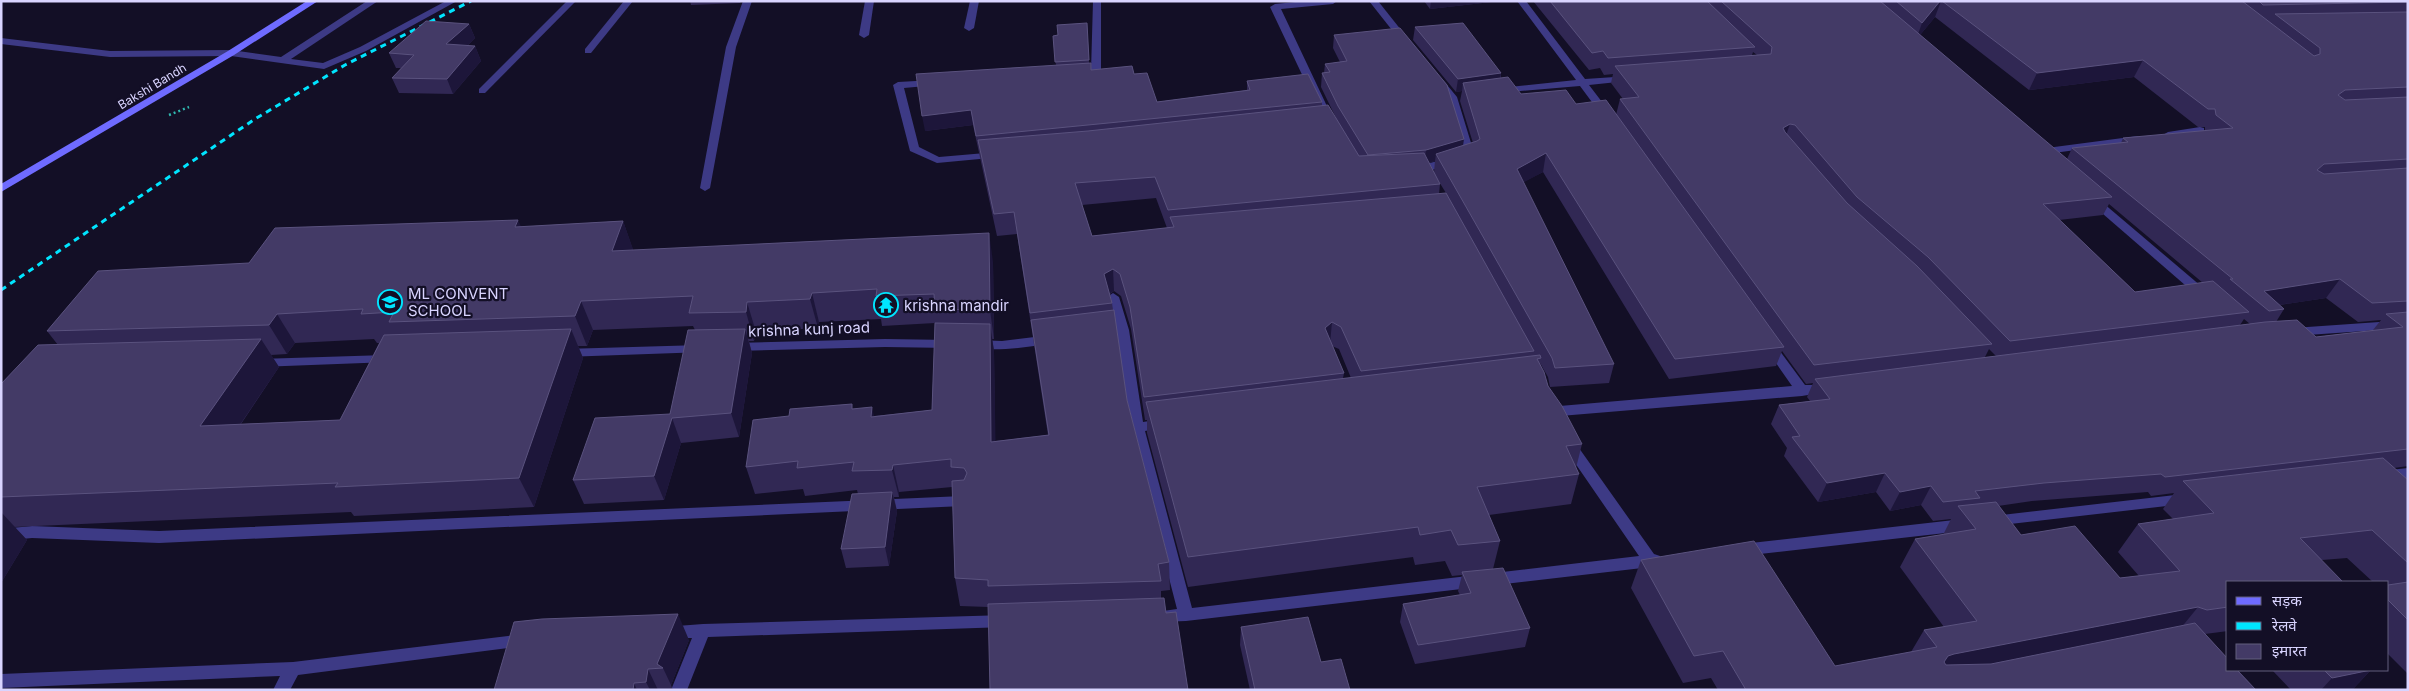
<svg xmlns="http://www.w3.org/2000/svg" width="2409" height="691" font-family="Inter,'Noto Sans Devanagari',sans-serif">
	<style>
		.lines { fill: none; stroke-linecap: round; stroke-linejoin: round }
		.path { stroke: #2fb8b0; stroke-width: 2.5; stroke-dasharray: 2 3; stroke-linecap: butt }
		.service { fill: #3d3a85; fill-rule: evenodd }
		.minor { fill: #3d3a85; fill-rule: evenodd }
		.secondary { fill: #6f6bff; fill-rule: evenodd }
		.rail { stroke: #00e5ff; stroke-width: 3; stroke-dasharray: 6 5; stroke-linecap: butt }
		.wall { fill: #312854; fill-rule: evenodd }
		.shaded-wall { fill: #1d163a }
		.building { fill: #433a66; stroke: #5a527e }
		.labels { text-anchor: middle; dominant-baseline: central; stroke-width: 4.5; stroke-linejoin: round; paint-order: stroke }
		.far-street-label { font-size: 12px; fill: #d9d4ff; stroke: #130f26 }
		.poi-label { font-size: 15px; fill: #d9d4ff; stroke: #130f26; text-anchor: start }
		.street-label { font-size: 15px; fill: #d9d4ff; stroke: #130f26 }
	</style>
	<rect width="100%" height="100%" fill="#130f26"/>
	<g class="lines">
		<path class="path" d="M169 115 189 107"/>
		<g class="service">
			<path d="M1 38 110 51 231 50 236 53 231 56 110 57 1 44Z"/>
			<path d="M963 496 968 497 970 501 968 505 963 506 159 543 32 538 1 541V529L32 526 159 531Z"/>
		</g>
		<g class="minor">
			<path d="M367 1H378L291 59 323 63 360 47 446 1H457L366 51 324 69 231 56 226 53 231 50 281 57Z"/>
			<path d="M567 1H576L485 93H479V89Z"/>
			<path d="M624 1H633L591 53H585V49Z"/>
			<path d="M743 1H752L736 47 710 188 705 191 700 188 726 47Z"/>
			<path d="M865 1H874L869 35 864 38 859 35Z"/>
			<path d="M970 1H979L974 28 969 31 964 28Z"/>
			<path d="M1093 1H1101V74C1097 78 1086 79 1081 77V73L1091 71Z"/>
			<path d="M1305 1H1337L1333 4 1281 9 1334 121 1329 124 1324 121 1270 7 1275 4Z"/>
			<path d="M1369 1H1378L1409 40V44H1403Z"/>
			<path d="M1517 1H1526L1585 79 1630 76 1632 78 1627 81 1589 85 1612 115 1611 117H1603L1580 86 1497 93 1495 91 1500 88 1576 80Z"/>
			<path d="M1440 79 1443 80 1457 97 1475 156 1474 158 1425 172H1411L1410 170 1411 168 1464 154 1447 97 1435 82Z"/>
			<path d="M934 80 937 81V85L904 88 919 147 939 157 997 152 1002 155 1001 157 937 163 910 151 893 85 898 82Z"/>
			<path d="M2200 127 2204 128V132L2168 138 2163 135 2168 132Z"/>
			<path d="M2138 136 2143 139 2142 141 2039 155 2034 152 2039 149Z"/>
			<path d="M2092 196 2096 197 2208 292 2210 295 2208 298H2200L2088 201 2087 199Z"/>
			<path d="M1113 293 1119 297 1129 330 1143 422 1162 419 1167 421 1169 424 1167 427 1145 431 1192 608 1639 556 1564 447 1562 444 1564 441H1574L1654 554 1660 556 1662 560 1660 564 1651 567 1186 621 1161 622 1156 620 1153 616 1156 612 1177 609 1130 427 1117 335 1100 337 1094 333 1096 330 1116 327 1107 297Z"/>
			<path d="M2408 320V328L2293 336 2287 332 2293 328Z"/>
			<path d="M1051 335 1057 339 1055 342C1041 346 978 355 970 344L976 340 1002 341Z"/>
			<path d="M885 339 951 340 957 344 951 348 885 347 734 351 728 347 734 343Z"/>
			<path d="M1770 342 1774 343 1805 385H1831L1832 388 1831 391 1802 396 1548 417 1543 415 1541 412 1543 409 1548 407 1792 386 1764 346Z"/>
			<path d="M701 345 705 346 707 349 705 352 564 357 558 353 564 349Z"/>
			<path d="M386 355 390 356 392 359 390 362 259 367 253 363 259 359Z"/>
			<path d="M2408 468V478L2385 480 2380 479 2378 475 2380 471Z"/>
			<path d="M2184 494 2189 495 2191 499 2189 503 2184 504 1993 526 1988 525 1986 521 1988 517 1993 516Z"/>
			<path d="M1963 519 1968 521 1970 525 1968 529 1963 531 1742 556 1737 554 1735 550 1737 546 1742 544Z"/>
			<path d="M1006 615 1011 617 1014 621 1011 625 1006 627 708 637 687 690H671L692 638H669L664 637 661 632 664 627 703 624Z"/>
			<path d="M524 634 529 635 532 640 529 645 524 646 298 675 290 690H273L280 676 1 688V674L293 662Z"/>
		</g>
		<path class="secondary" d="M307 1H318L234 55 1 192V184L228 51Z"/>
		<path class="rail" d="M1 290 255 119 345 65 471 1"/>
	</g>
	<g class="wall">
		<path d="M690 1H741L740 3 691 5Z"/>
		<path d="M1424 1H1500L1430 9Z"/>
		<path d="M1533 1H2408V466L2394 468 2408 480V674L2388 654V582H2373L2347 558 2322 560 2228 582V631L2205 634 2256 690H1718L1711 678 1683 683 1631 588 1641 560 1835 666 1911 652 1924 630 1944 627 1900 567 1915 539 1943 535 1951 519 1933 521 1921 505 1890 511 1876 492 1818 502 1784 456 1787 448 1771 424 1779 405 1810 401 1807 397 1813 383 1806 384 1782 351 1776 366 1669 379 1543 172 1523 182 1614 364 1609 383 1550 387 1548 377 1540 363 1548 386 1582 444 1576 468 1579 474 1571 504 1489 515 1500 541 1493 569 1530 628 1525 647 1415 664 1400 622 1403 604 1460 595 1458 591 1462 575 1452 576 1445 561 1415 565 1413 557 1188 587 1147 433V420H1145L1131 329 1121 296 1114 291 1110 294 1112 303 1113 310 1127 400 1169 562 1170 590 1161 591V598L1188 690 988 607 960 606 955 578 952 487 899 492V497H894L897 511 889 566 846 568 841 549 858 494 857 490 805 496 803 489 755 494 746 467 853 409 874 416 932 410 935 323 882 326 881 319 819 322 818 328 756 332 754 341H749L752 353 739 437 681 443 664 500 584 504 573 480 670 414 695 330 693 326 593 330 587 346H578L583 358 534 507 354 516 351 512 14 527 27 540 1 583V384L58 345 47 331 249 263 521 227 623 221 633 250 993 262 994 339H992L994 351 995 441 1048 435 1017 234 997 236 973 125 925 131 1056 65 1053 36 1058 35 1087 23 1089 63 1091 70 1134 74 1157 102 1247 90V81L1322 102V106L1336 118 1321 87 1322 73H1324L1325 64 1340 62 1333 48 1334 35 1463 146 1473 143 1460 101 1462 91 1456 92 1413 40 1415 27 1501 73V78L1521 94 1576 104 1616 115 1620 99H1623L1611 83 1613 74 1604 75 1600 68 1589 70ZM1935 17 2029 90 2134 77 2198 127H2205V131L2123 138 2121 143 2072 148 2067 159 1920 35ZM1753 52 1757 55H1752ZM1435 161 1434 172 1429 163ZM1436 177 1446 193 1439 194 1440 184ZM1156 198 1167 228 1092 236 1082 205ZM2109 204 2203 283 2135 292 2059 220 2103 215ZM2326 298 2358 322 2381 320 2373 330 2316 337 2276 322 2284 309 2279 305ZM2244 319 2250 324 2240 325ZM374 339 377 343H379L340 420 241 424 279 367 271 355 287 354 295 343ZM1332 346 1339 349 1351 378H1343L1344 373ZM1989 349 1996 356 1985 357ZM2148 492 2151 496 2174 493 2163 509 2173 519 2138 524 2118 552 2139 576 2120 578 2021 535 1998 506 2032 501Z"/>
		<path d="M469 24 475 38 467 46H475L481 61 453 94 399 93 392 78 401 68H396L389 53Z"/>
		<path d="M1241 627 1321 662 1350 690H1250L1240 645Z"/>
		<path d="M689 640 671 685 673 690H494Z"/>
		<path d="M2272 670H2371L2352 690H2291Z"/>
	</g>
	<g class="shaded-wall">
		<path d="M1431 1H1500L1430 9Z"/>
		<path d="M1941 1 1935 17 1916 40 1922 23Z"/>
		<path d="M469 24 475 38 453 59 446 44Z"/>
		<path d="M475 46 481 61 453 94 447 79Z"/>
		<path d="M2143 60 2134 77 2029 90 2037 73Z"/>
		<path d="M1501 73 1499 87 1463 83 1462 91 1456 92 1458 79Z"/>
		<path d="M971 110 973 125 925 131 922 116Z"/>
		<path d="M1790 124 1784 141 1783 128Z"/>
		<path d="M1464 139 1462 153 1436 154 1435 161 1424 164 1426 150Z"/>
		<path d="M1546 153 1543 172 1513 188 1517 169Z"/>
		<path d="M518 220 531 249 515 227Z"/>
		<path d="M623 221 633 249 622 280 612 251Z"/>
		<path d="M989 233 993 262 994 339 990 310Z"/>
		<path d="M1113 269 1114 291 1105 296 1104 274Z"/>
		<path d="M2340 279 2326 298 2265 307 2264 291Z"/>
		<path d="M812 293 819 322 818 328 810 299Z"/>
		<path d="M581 301 593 330 587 346 575 316Z"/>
		<path d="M747 302 756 332 754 341 746 312Z"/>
		<path d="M277 314 295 343 287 354 269 325Z"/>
		<path d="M1332 322 1330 344 1325 328Z"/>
		<path d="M990 324 994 351 996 469 991 442Z"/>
		<path d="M571 329 583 358 534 507 519 478Z"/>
		<path d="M745 329 752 353 739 437 731 413Z"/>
		<path d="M261 339 279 367 220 454 200 426Z"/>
		<path d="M872 407 878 434 871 417Z"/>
		<path d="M672 418 681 443 664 500 654 476Z"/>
		<path d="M893 465 899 492V497L892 470Z"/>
		<path d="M1885 473 1876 492 1818 502 1827 483Z"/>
		<path d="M1931 486 1921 505 1890 511 1900 492Z"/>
		<path d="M892 492 897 511 889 566 885 547Z"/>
		<path d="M1 512 27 540 1 583Z"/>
		<path d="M2198 607 2176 634 1930 683 1948 656 1954 654Z"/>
		<path d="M678 614 689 640 671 685 663 668 657 664Z"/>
		<path d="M648 669 658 690H650L646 682Z"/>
		<path d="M2371 670 2352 690H2321L2332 678Z"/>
		<path d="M634 683 637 690H633Z"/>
	</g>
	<g class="building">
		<path d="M1550 1H1707L1755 47 1608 58 1603 51 1592 53Z"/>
		<path d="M1721 1H1880L2112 197 2043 204 2135 292 2213 281 2249 312 2010 341 1928 257 1857 197 1795 125 1790 124 1783 128 1785 132 1847 203 1917 266 1992 344 1814 365 1620 99 1639 97 1615 66 1771 54 1772 47Z"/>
		<path d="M1896 1H1940L1922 23Z"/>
		<path d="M1942 1H2242L2314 56 2320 54V48L2275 14 2408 12V87L2345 90 2338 95 2345 100 2408 97V159L2324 164 2317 170 2324 174 2408 168V301L2372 303 2340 279 2264 291 2284 309 2269 311 2230 279H2233L2072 148 2128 142 2123 138 2233 128 2216 115 2215 109H2208L2143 60 2037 73Z"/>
		<path d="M2259 1H2408V2L2263 5Z"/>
		<path d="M426 21 469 24 446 44 475 46 447 79 392 78 414 55 389 53Z"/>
		<path d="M1087 23 1089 60 1055 62 1053 36 1058 35 1057 25Z"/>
		<path d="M1463 23 1501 73 1458 79 1415 27Z"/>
		<path d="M1400 28 1447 85 1464 139 1426 150 1368 155 1338 106 1322 73 1330 72 1325 64 1347 61 1334 35Z"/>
		<path d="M1091 63V70L1132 66 1134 74 1147 73 1157 102 1250 90 1247 81 1308 74 1322 102 976 136 971 110 922 116 916 74Z"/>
		<path d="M1508 77 1521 94 1566 90 1576 104 1606 100 1784 347 1675 359 1546 153 1517 169 1614 364 1555 368 1552 358 1436 154 1477 141 1480 139 1463 83Z"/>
		<path d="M1328 105 1359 156 1424 153 1440 184 1168 210 1155 177 1075 183 1092 236 1174 227 1170 217 1446 193 1534 351 1361 371 1341 327 1332 322 1325 328 1344 373 1144 397 1130 307 1120 274 1113 269 1104 274 1112 303 1030 313 1014 212 994 214 978 140 1088 131Z"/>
		<path d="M518 220 515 227 623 221 612 251 989 233 990 310 935 309 934 294 876 296 877 289 812 293 810 299 747 302 746 312 689 313 693 296 581 301 575 316 389 322 394 312 361 314 363 309 277 314 269 325 47 331 98 271 249 263 275 228Z"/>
		<path d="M1114 310 1127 400 1169 562 1158 564 1161 581 988 586V580L955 578 952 481 964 480 967 473 964 468 951 467V459L893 465 892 470 852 471 854 462 797 468 798 461 746 467 753 420 789 416 790 409 852 404V409L872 407 871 417 932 410 935 323 990 324 991 442 1049 435 1031 320Z"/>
		<path d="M2408 312V449L2165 477 2161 474 2044 483 1975 491 1980 498 1943 502 1931 486 1900 492 1885 473 1827 483 1792 437 1800 436 1779 405 1830 399 1815 379 2265 322 2297 320 2316 337 2403 327 2386 314Z"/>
		<path d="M571 329 519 478 335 487 338 483 1 497V384L38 345 261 339 200 426 340 420 384 335Z"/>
		<path d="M745 329 731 413 672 418 654 476 573 480 595 418 670 414 688 330Z"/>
		<path d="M1540 355 1541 358 1537 359 1544 372 1548 386 1562 406 1582 444 1566 446 1579 474 1477 487 1500 541 1458 545 1451 530 1420 535 1418 527 1188 557 1146 402Z"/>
		<path d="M2383 458 2408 480V563L2372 530 2300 538 2343 582H2228V607L2207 610 2198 607 1954 654 1948 656 1944 662 1946 665 1991 664 2195 623 2228 659V670H2237L2256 690H1746L1723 651 1694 656 1641 560 1754 541 1835 666 1937 647 1924 630 1977 621 1915 539 1976 529 1958 506 1996 502 2021 535 2075 526 2120 578 2180 571 2138 524 2214 513 2183 481Z"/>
		<path d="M892 492 885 547 841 549 852 494Z"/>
		<path d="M1503 568 1530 628 1418 645 1403 604 1471 593 1462 572Z"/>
		<path d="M2408 582V620L2388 600V585Z"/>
		<path d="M1164 598 1166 613 1176 612 1188 690H990L988 604Z"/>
		<path d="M678 614 657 664 663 668 648 669 646 682 634 683 633 690H494L514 622 542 619Z"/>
		<path d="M1308 617 1321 662 1341 659 1350 690H1255L1241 627Z"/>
		<path d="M2324 670H2371L2332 678Z"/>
	</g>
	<defs>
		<symbol id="school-ring" viewBox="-11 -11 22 22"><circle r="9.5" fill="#130f26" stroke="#00e5ff" stroke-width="1.5"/><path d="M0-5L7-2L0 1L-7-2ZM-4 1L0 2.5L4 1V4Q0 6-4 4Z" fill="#00e5ff"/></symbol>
		<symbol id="temple-ring" viewBox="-11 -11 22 22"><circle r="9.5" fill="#130f26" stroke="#00e5ff" stroke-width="1.5"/><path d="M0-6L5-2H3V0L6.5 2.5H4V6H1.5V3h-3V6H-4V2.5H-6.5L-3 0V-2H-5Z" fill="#00e5ff"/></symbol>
	</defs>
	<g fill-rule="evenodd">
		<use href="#school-ring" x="376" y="288" width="28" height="28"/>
		<use href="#temple-ring" x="872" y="291" width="28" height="28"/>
	</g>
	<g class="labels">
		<g class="far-street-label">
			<text transform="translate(152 86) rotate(-31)">Bakshi Bandh</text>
		</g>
		<g class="poi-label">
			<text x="408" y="293">ML CONVENT<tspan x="408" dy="17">SCHOOL</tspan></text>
			<text x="904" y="305">krishna mandir</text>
		</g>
		<g class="street-label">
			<text transform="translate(809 329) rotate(-2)">krishna kunj road</text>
		</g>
	</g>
	<rect width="2409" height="691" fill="none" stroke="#d9d4ff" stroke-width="5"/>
	<rect x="2226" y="581" width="162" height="90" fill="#130f26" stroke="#625e7d"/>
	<rect x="2236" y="597" width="25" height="8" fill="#6f6bff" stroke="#625e7d"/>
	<text x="2272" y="606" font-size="15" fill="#d9d4ff">सड़क</text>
	<rect x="2236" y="622" width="25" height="8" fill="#00e5ff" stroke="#625e7d"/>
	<text x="2272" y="631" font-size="15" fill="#d9d4ff">रेलवे</text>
	<rect x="2236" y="644" width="25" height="15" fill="#433a66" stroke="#625e7d"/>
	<text x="2272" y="656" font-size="15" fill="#d9d4ff">इमारत</text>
</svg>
